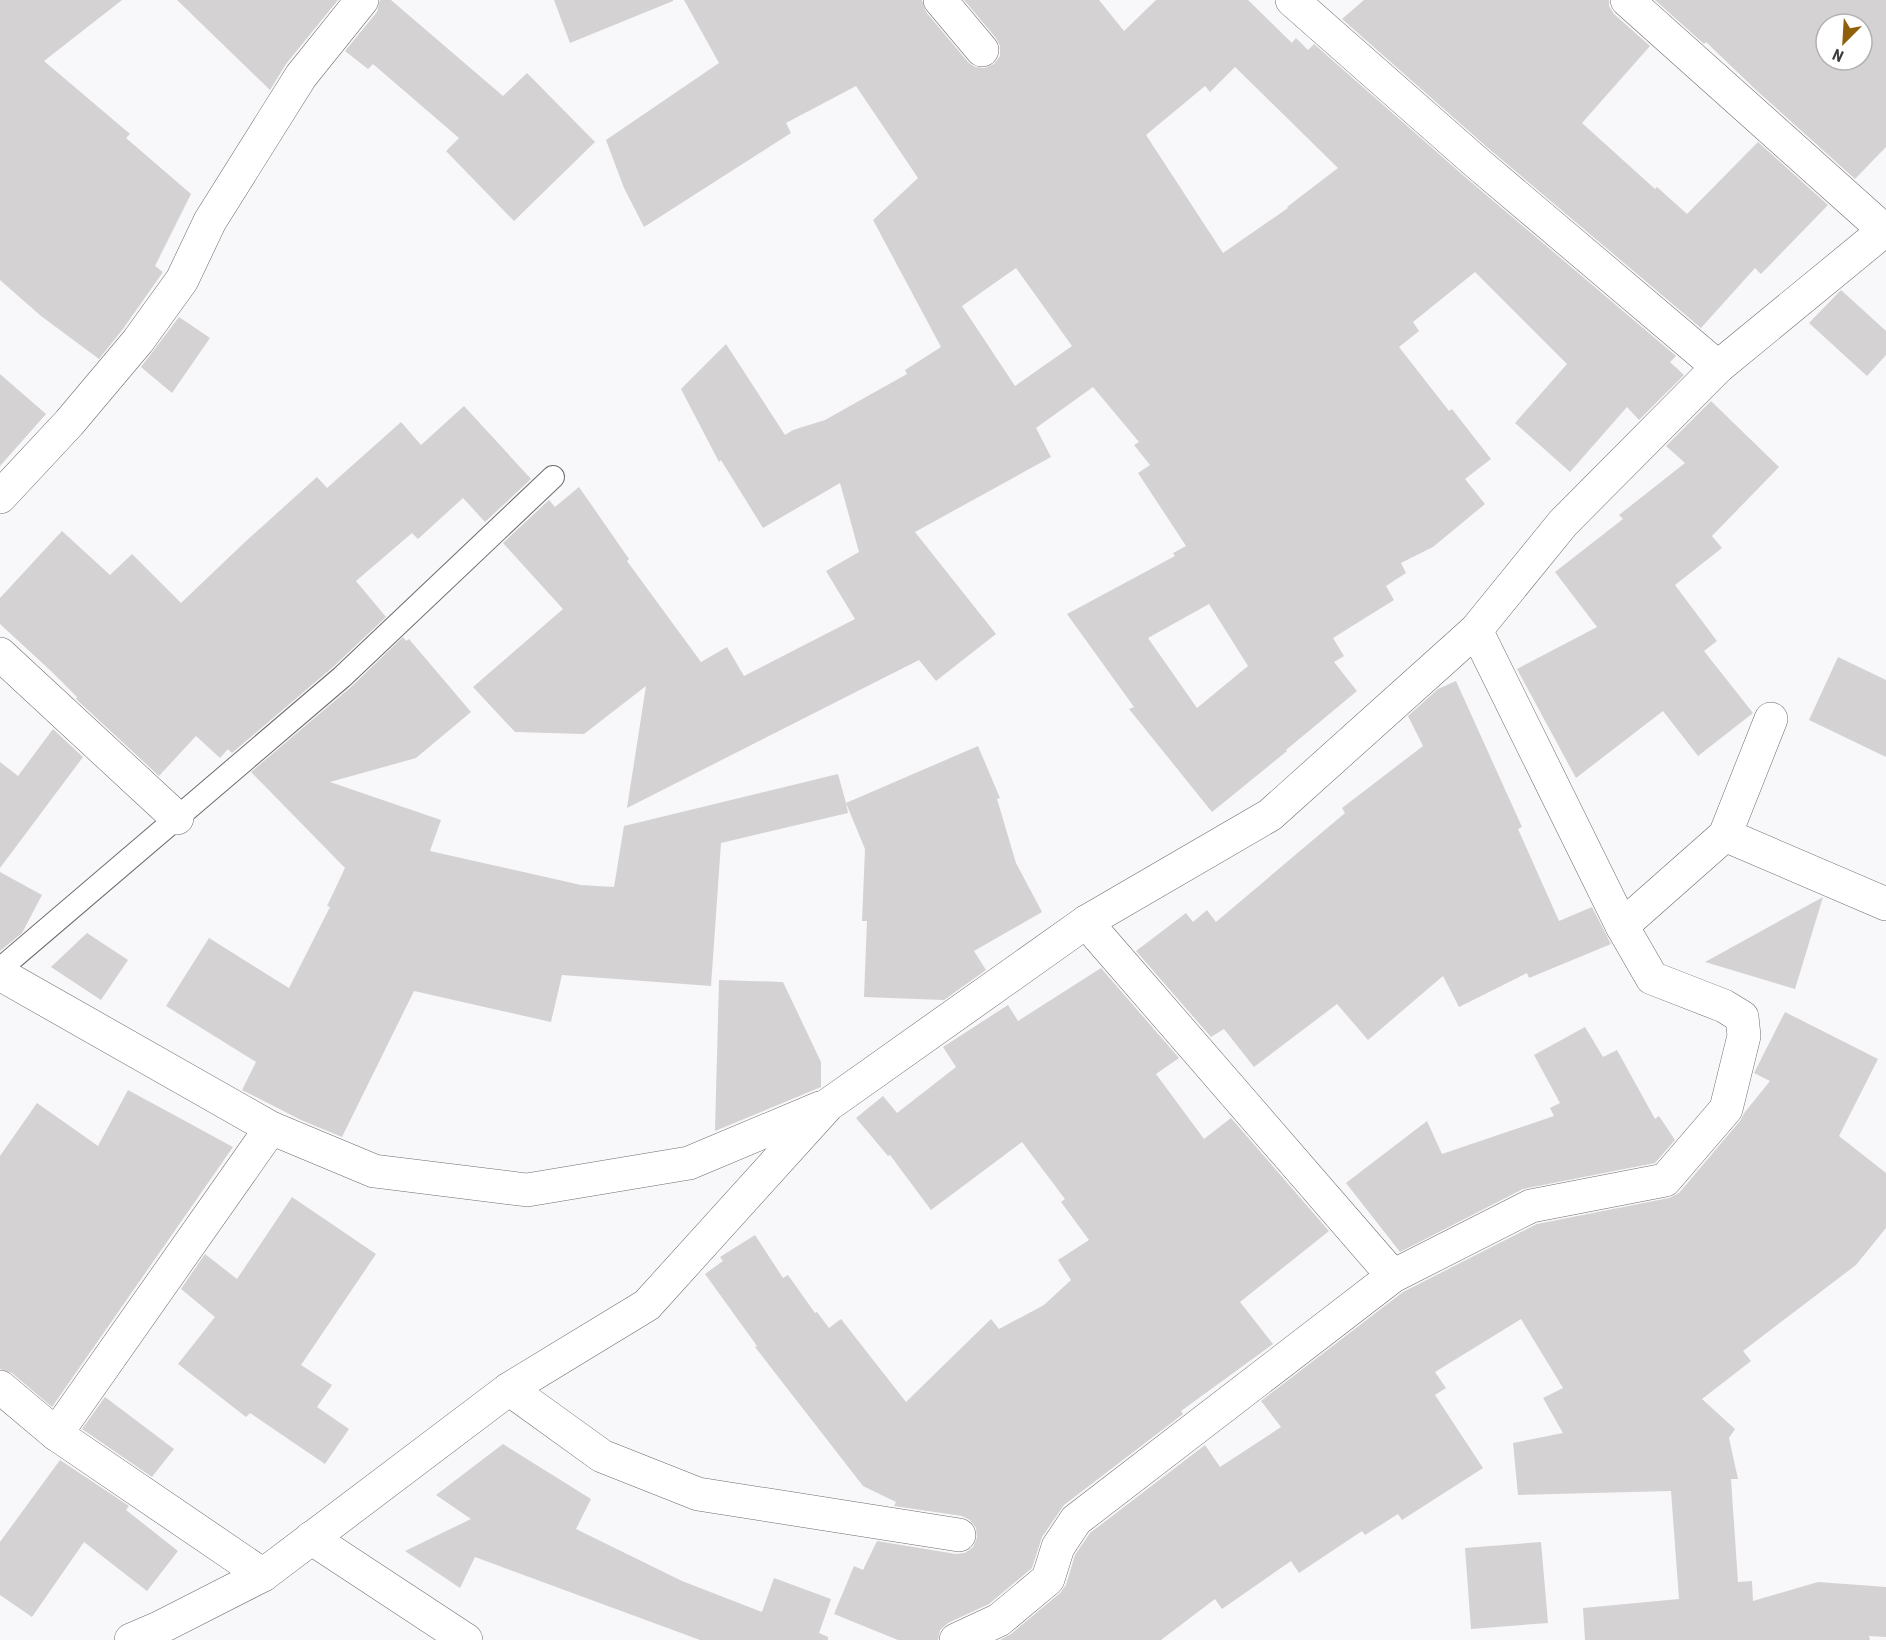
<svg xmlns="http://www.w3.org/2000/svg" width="1886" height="1640" font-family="'Roboto Condensed',sans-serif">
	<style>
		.building { fill: #d5d2d4; fill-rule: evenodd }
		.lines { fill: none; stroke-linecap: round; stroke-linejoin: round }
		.lane-casing { stroke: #6d6b6e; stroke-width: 24 }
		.street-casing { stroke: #6d6b6e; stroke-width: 34 }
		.lane { stroke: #fff; stroke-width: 22 }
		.street { stroke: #fff; stroke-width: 33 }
	</style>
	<rect width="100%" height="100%" fill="#f8f7fa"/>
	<g class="building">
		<path d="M0 0H122L44 61 130 134 126 138 191 194 155 266 163 272 123 329 99 359 41 316 0 280Z"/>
		<path d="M177 0H338L286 64 270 90Z"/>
		<path d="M380 0H391L503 96 527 73 595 142 514 221 446 151 459 138 373 64 368 69 345 51 377 12Z"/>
		<path d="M554 0H673V1L570 43Z"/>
		<path d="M684 0H922L926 12 968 62 975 67 985 68 994 64 1000 56V46L996 38 964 0H1099L1124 31 1156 0H1248L1292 43 1296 38 1308 50 1314 44 1464 176 1676 356 1670 362 1684 375 1639 420 1627 407 1570 472 1515 423 1567 364 1475 272 1413 322 1419 331 1399 347 1449 411 1452 409 1491 459 1465 479 1485 504 1433 547 1401 563 1406 573 1386 586 1394 600 1333 638 1344 656 1334 662 1357 691 1286 750 1287 751 1212 812 1129 709 1134 707 1067 614 1175 556 1173 553 1186 546 1138 473 1150 465 1134 445 1139 442 1093 387 1036 428 1051 457 915 532 996 634 936 681 919 660 627 808 646 686 584 734 515 732 473 687 563 609 503 543 549 500 555 507 579 487 629 559 627 561 701 662 727 647 744 676 855 619 826 571 859 552 840 483 763 528 721 460 719 462 681 389 726 344 785 435 793 430 825 420 907 374 905 370 941 347 873 220 918 178 856 86 786 123 791 133 644 227 624 188 606 140 719 63ZM1235 67 1338 168 1287 207 1288 208 1223 253 1146 135 1205 86 1210 92ZM1016 268 1072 346 1015 386 962 306ZM1209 604 1248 666 1197 708 1148 638Z"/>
		<path d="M1364 0H1609V6L1614 14 1650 46 1582 123 1655 189 1657 187 1687 214 1758 142 1828 205 1761 274 1755 268 1701 328 1488 148 1342 19Z"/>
		<path d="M1655 0H1886V147L1855 179 1755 89 1706 42 1704 44ZM1826 24H1862V60H1826Z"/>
		<path d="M1841 290 1886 331V355L1867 376 1809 323Z"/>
		<path d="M179 317 210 338 172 393 141 367Z"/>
		<path d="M0 374 46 414 0 466Z"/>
		<path d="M1711 401 1779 467 1712 536 1722 548 1675 585 1717 641 1704 651 1753 713 1698 756 1663 711 1576 778 1517 669 1597 627 1555 572 1623 519 1619 515 1685 463 1666 446Z"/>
		<path d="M464 406 531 479 485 522 463 498 418 539 412 533 356 581 386 617 333 667 232 753 228 749 220 758 196 736 159 776 76 699 77 697 52 672 0 624V598L62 531 110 575 132 554 181 603 245 542 317 477 327 488 401 422 421 445Z"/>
		<path d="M403 637 406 641 409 639 471 712 416 758 330 782 441 820 430 851 581 885 614 887 624 826 838 774 846 803 978 746 1000 798 997 799 1016 863 1042 912 974 951 986 970 944 1000 864 997 867 921H862L865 849 846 803 848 813 721 843 711 986 562 975 551 1022 414 991 342 1137 301 1120 242 1090 256 1062 166 1006 209 938 289 988 330 907 327 906 345 868 251 772 351 687Z"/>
		<path d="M1838 657 1886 680V757L1809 720Z"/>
		<path d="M1456 681 1522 827 1518 829 1559 921 1592 907 1611 944 1529 978 1527 973 1459 1007 1443 976 1368 1040 1337 1004 1254 1067 1224 1029 1211 1037 1136 951 1186 913 1193 922 1207 910 1216 922 1345 813 1342 808 1423 746 1408 716 1438 689Z"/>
		<path d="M53 729 83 757 0 868V762L18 776Z"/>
		<path d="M0 872 42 895 22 933 0 951Z"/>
		<path d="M1823 897 1795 989 1705 962Z"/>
		<path d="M87 933 128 960 101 1000 51 967Z"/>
		<path d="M1101 968 1179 1058 1156 1074 1204 1139 1231 1118 1329 1231 1240 1302 1273 1344 1181 1411 1183 1414 1064 1505 1042 1537 1032 1568 989 1604 948 1623 940 1630 938 1640H898L834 1614 854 1566 863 1570 877 1541 956 1554 965 1553 973 1547 977 1538 976 1528 970 1520 962 1516 894 1506 896 1502 863 1486 755 1347 757 1346 705 1274 723 1261 720 1257 755 1235 783 1278 788 1275 815 1313 817 1312 829 1328 841 1319 906 1402 991 1319 999 1329 1044 1305 1071 1280 1058 1260 1089 1240 1061 1202 1065 1199 1022 1142 931 1210 890 1155 888 1156 856 1118 883 1096 897 1113 956 1067 943 1047 1008 1005 1018 1021Z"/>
		<path d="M719 980 783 982 821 1062V1087L715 1131Z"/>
		<path d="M1785 1012 1878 1059 1839 1136 1886 1173V1228L1856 1265 1743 1351 1751 1361 1702 1399 1735 1429 1729 1438 1738 1479H1731L1738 1582 1752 1581 1753 1601 1818 1582 1886 1587V1637L1869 1636 1870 1640H1585L1583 1608 1679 1599 1671 1491 1518 1495 1513 1443 1563 1433 1543 1398 1563 1388 1521 1319 1435 1372 1446 1388 1435 1395 1483 1468 1402 1520 1398 1514 1365 1535 1362 1531 1299 1573 1291 1561 1222 1609 1215 1599 1161 1640H1000L1011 1634 1060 1593 1066 1585 1075 1555 1090 1533 1205 1445 1220 1467 1281 1427 1261 1401 1403 1292 1537 1224 1669 1198 1679 1193 1740 1121 1745 1112 1770 1081 1754 1073Z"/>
		<path d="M1585 1027 1603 1057 1617 1050 1655 1119 1659 1116 1675 1140 1655 1163 1523 1189 1400 1252 1346 1183 1427 1121 1442 1154 1554 1116 1550 1108 1560 1103 1534 1055Z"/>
		<path d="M128 1090 233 1147 52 1407 12 1373 0 1369V1156L37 1103 98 1146Z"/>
		<path d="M292 1197 376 1254 301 1365 332 1385 317 1407 349 1429 325 1464 250 1413 246 1417 178 1364 215 1317 181 1289 205 1254 237 1279Z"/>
		<path d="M105 1397 174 1449 152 1477 82 1429Z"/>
		<path d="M503 1444 591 1499 576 1529 682 1581 762 1612 774 1578 831 1599 819 1633 828 1637V1640H700L475 1557 460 1588 405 1551 471 1519 436 1495Z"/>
		<path d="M60 1460 129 1506 126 1510 178 1551 147 1591 84 1542 32 1617 0 1595V1542Z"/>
		<path d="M1541 1542 1548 1623 1471 1629 1465 1548Z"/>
	</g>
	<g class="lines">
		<defs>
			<path id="lane" d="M0 969 342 677 553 477"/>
			<g id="street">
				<path d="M940 0 982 50"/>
				<path d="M1292 0 1476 162 1718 367"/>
				<path d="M1627 0 1884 230"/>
				<path d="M0 497 69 423 138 341 182 280 210 221 301 76 362 0"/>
				<path d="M0 654 177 818"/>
				<path d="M1725 835 1886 904"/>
				<path d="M1086 922 1393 1276"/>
				<path d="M1622 926 1725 835 1771 719"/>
				<path d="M0 974 271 1128 374 1171 527 1190 689 1163 820 1108"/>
				<path d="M0 1387 56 1434 263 1575"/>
				<path d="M509 1389 602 1456 698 1494 959 1535"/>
				<path d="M56 1434 271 1128"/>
				<path d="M311 1538 466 1640"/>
				<path d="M131 1640 159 1628 263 1575 509 1389 647 1305 828 1105 1086 922 1270 815 1476 630 1563 523 1718 367 1886 229"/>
				<path d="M956 1640 999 1620 1048 1579 1058 1547 1076 1520 1393 1276 1531 1206 1665 1180 1726 1109 1744 1036 1742 1017 1724 1006 1652 978 1622 926 1476 630"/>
			</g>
		</defs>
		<use href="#lane" class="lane-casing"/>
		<use href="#street" class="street-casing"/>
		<use href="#lane" class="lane"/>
		<use href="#street" class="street"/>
	</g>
	<g transform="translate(1844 42) rotate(204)"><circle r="28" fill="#ffffff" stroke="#b1b1b1" stroke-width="1.5"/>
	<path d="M0-4.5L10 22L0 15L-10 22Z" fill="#8f5f0a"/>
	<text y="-9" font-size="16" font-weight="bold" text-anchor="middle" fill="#3d3c3d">N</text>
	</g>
</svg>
